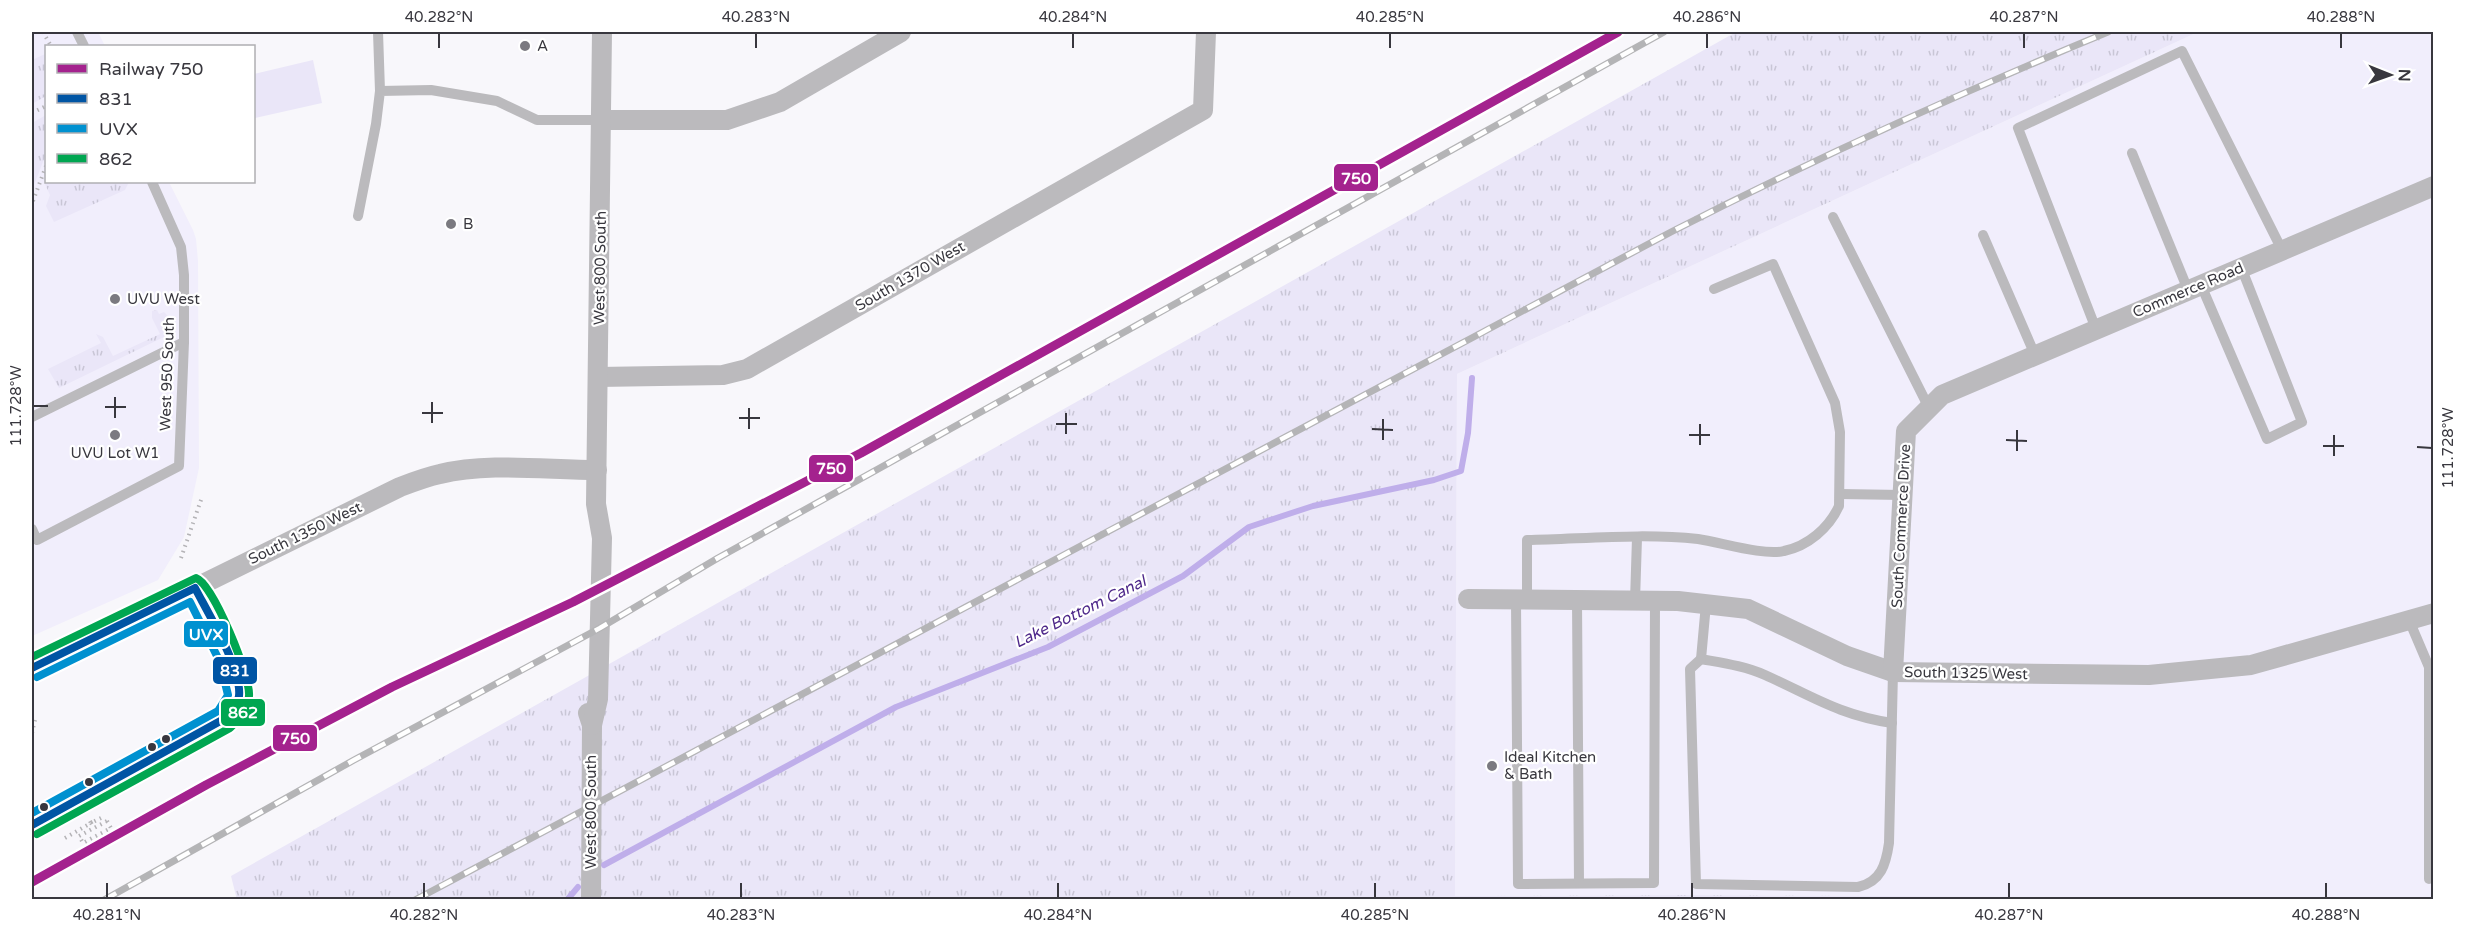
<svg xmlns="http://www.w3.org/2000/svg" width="2465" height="931" font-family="'Varela Round',sans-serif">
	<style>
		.built { fill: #f1eefc }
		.grass { fill: url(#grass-tufts) }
		.pitch { fill: #eae6f8 }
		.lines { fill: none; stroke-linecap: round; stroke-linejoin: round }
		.stream { stroke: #bfaeea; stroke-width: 6 }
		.path { stroke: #b4b3b6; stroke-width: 4; stroke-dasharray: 1.5 4.5; stroke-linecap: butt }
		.lane { stroke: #bbbabd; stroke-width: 10 }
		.street { stroke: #bbbabd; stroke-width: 20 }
		.rail-casing { stroke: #b4b4b6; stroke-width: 7 }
		.rail { stroke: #fff; stroke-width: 4.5; stroke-dasharray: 14; stroke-linecap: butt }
		.bus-1-casing { stroke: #fff; stroke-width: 12 }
		.bus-2-casing { stroke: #fff; stroke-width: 12 }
		.bus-3-casing { stroke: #fff; stroke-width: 12 }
		.bus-1 { stroke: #0055a4; stroke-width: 8 }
		.bus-2 { stroke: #0091d0; stroke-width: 8 }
		.bus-3 { stroke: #00a651; stroke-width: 8 }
		.rail-1-casing { stroke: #fff; stroke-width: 14 }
		.rail-1 { stroke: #a4228e; stroke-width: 9 }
		.ticks { fill: none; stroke: #38373e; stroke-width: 2 }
		.poi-dot { fill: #7b7a80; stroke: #fff; stroke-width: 2 }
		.bus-dot { fill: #38373e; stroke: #fff; stroke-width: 2 }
		.labels { text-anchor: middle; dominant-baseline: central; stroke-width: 4.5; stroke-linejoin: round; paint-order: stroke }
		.poi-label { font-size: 15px; fill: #38373e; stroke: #fff; text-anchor: start }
		.street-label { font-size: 15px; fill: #38373e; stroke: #fff }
		.water-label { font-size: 16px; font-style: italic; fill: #4e288a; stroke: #fff }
		.line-badge { stroke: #fff; stroke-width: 2 }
		.badge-label { font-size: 16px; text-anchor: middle; font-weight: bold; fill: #fff }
		.neatline { fill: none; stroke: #38373e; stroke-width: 2 }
		.ticks-label { font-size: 15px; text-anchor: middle; fill: #38373e }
	</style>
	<defs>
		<pattern id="grass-tufts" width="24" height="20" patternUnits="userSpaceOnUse" patternTransform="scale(1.5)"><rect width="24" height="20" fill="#eae6f8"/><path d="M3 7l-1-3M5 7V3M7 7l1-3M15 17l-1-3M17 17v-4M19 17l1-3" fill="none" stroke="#c9c6d6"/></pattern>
	</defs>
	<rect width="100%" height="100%" fill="#f8f7fb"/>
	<g class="built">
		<path d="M32 32H98L105 46H46V182H169L193 230 196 239 198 261 199 468 184 537 158 580 32 636Z"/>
		<path d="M2198 32H2433V899L1687 895 1455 896 1457 374Z"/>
	</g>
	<g class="grass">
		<path d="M1736 32H2198L1457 374 1455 896 1687 895 2434 899 237 900 231 876Z"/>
		<path d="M45 54 46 96 32 104V60Z"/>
		<path d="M46 115V154L32 190V123Z"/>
		<path d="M46 180V182H129L125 190 54 222 46 206 50 195 45 184Z"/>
		<path d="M157 310 159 314 164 312C172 319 173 327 168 335L59 388 48 369 101 343 96 334 103 337 113 356 160 334 152 318V311Z"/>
	</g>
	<path class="pitch" d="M313 60 322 103 255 118 254 74Z"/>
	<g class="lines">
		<g class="stream">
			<path d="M604 865 896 707 1048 647 1183 576 1249 527 1313 506 1434 480 1461 471 1468 433 1472 378"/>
			<path d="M567 900 578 887"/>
		</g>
		<g class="path">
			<path d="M43 32 51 46"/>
			<path d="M32 113 46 106"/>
			<path d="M33 201 46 166"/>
			<path d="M181 558 202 497"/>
			<path d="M32 733 35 720"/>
			<path d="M90 821 91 823 101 818"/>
			<path d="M107 821 111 828 83 843 79 836Z"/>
			<path d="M65 838 91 823 94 828"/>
		</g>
		<g class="lane">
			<path d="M77 32 84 46"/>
			<path d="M378 32 380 91"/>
			<path d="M2132 153 2188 290"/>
			<path d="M358 216 376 124 380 91 431 90 497 101 537 120H602"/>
			<path d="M1833 217 1929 408"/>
			<path d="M1983 235 2035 355"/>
			<path d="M2201 285 2267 439 2302 422 2241 267"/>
			<path d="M2096 329 2018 128 2182 51 2282 250"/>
			<path d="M32 417 184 342"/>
			<path d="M1840 494 1902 495"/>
			<path d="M32 529 37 540 179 466 184 342V275L181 247 152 182"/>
			<path d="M1516 600 1518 884 1654 883 1655 601"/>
			<path d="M1527 600V540C1583 539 1642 533 1698 539 1720 542 1764 556 1784 551 1808 546 1829 528 1839 506L1840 432 1835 403 1773 264 1714 289"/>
			<path d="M1577 600 1579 883"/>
			<path d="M1635 601 1637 538"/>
			<path d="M1706 604 1701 659C1723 663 1745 666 1765 675 1812 696 1839 715 1892 723"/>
			<path d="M2409 620 2429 667V742L2433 741"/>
			<path d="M1701 659 1690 669 1696 884 1858 887C1881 882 1886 864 1889 843L1893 672"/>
			<path d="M2429 742V879"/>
			<path d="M32 825 224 719C231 712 237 706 239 696 243 675 206 610 195 588"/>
		</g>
		<g class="street">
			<path d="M602 120H727L780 102 901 32"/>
			<path d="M598 377 723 375 747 369 1203 110 1206 32"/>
			<path d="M1468 599 1678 601 1748 609 1847 656 1893 672 2149 675 2251 665 2434 613"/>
			<path d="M32 668 400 487C413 482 426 477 440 474 488 462 547 470 597 470"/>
			<path d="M1893 672 1906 431 1942 395 2434 186"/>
			<path d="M588 713 592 725 591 900"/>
			<path d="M592 725 598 699 602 538 596 504 602 32"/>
		</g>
		<defs>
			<g id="rail">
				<path d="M104 900 354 760 600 628 718 558 1664 32"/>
				<path d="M415 900 1671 232C1814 159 1960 93 2108 32"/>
			</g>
		</defs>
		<use href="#rail" class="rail-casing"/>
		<use href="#rail" class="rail"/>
		<defs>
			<path id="bus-1" d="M32 668 195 588C208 613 242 669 239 696 238 705 230 713 224 719L32 825"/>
			<path id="bus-2" d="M32 813 218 711 228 695 220 662 190 602 37 677"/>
			<path id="bus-3" d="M32 657 196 578C213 584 251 677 249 696 248 709 239 719 230 728L37 834"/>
		</defs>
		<use href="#bus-1" class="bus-1-casing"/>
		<use href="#bus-2" class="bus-2-casing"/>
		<use href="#bus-3" class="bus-3-casing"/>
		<use href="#bus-1" class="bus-1"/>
		<use href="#bus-2" class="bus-2"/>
		<use href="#bus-3" class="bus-3"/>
		<defs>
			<path id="rail-1" d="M32 882 206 785 392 687 573 602 861 453 1618 32"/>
		</defs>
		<use href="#rail-1" class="rail-1-casing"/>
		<use href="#rail-1" class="rail-1"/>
	</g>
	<path class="ticks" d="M439 48V33M756 48V33M1073 48V33M1390 48V33M1707 48V33M2024 48V33M2341 48V33M33 406H48M105 407H126M422 413H443M115 418V397M739 418H760M432 423V402M1056 424H1077M749 429V408M1372 429 1393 430M1066 434V413M1689 435H1710M1383 440V419M2006 440 2027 441M1700 445V424M2323 446H2344M2417 447 2432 448M2017 451V430M2334 456V435M107 898V883M424 898V883M741 898V883M1058 898V883M1375 898V883M1692 898V883M2009 898V883M2326 898V883"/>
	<g class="poi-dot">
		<circle cx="525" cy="46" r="6"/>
		<circle cx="451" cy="224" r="6"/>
		<circle cx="115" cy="299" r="6"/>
		<circle cx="115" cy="435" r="6"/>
		<circle cx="1492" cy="766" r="6"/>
	</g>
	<g class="bus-dot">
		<circle cx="166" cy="739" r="5"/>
		<circle cx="152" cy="747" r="5"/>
		<circle cx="89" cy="782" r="5"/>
		<circle cx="44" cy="807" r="5"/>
	</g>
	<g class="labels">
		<g class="poi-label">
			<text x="537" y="46">A</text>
			<text x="463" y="224">B</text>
			<text x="127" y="299">UVU West</text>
			<text x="115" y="453" text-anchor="middle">UVU Lot W1</text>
			<text x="1504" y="757">Ideal Kitchen<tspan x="1504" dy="17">&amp; Bath</tspan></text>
		</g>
		<g class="street-label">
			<text transform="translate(600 268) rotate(-89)">West 800 South</text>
			<text transform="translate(910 276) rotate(-30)">South 1370 West</text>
			<text transform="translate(2188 290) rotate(-23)">Commerce Road</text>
			<text transform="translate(167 374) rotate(-88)">West 950 South</text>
			<text transform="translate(1901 526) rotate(-87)">South Commerce Drive</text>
			<text transform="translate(305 533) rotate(-26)">South 1350 West</text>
			<text transform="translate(1966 673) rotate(1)">South 1325 West</text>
			<text transform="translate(591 812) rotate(-90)">West 800 South</text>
		</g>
		<g class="water-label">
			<text transform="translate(1080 612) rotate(-26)">Lake Bottom Canal</text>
		</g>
	</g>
	<g class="line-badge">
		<rect x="1333" y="163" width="46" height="29" rx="6" fill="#a4228e"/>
		<rect x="808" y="454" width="46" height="29" rx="6" fill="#a4228e"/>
		<rect x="183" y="620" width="46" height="28" rx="6" fill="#0091d0"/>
		<rect x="212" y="656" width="46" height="29" rx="6" fill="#0055a4"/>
		<rect x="220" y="698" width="46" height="29" rx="6" fill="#00a651"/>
		<rect x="272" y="724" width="46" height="28" rx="6" fill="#a4228e"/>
	</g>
	<g class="badge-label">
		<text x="1356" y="184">750</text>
		<text x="831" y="474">750</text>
		<text x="206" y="640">UVX</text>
		<text x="235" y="676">831</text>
		<text x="243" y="718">862</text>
		<text x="295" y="744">750</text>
	</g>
	<rect width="2465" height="931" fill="none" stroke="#ffffff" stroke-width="66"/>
	<rect x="45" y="45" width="210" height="138" fill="#ffffff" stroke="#afafb2" stroke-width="1.5"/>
	<rect x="57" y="64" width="30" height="9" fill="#a4228e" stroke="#afafb2" stroke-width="1.5"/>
	<text x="99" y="75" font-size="18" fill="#38373e">Railway 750</text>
	<rect x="57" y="94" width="30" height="9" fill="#0055a4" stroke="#afafb2" stroke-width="1.5"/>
	<text x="99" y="105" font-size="18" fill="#38373e">831</text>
	<rect x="57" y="124" width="30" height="9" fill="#0091d0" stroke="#afafb2" stroke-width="1.5"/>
	<text x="99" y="135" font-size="18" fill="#38373e">UVX</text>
	<rect x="57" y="154" width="30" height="9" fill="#00a651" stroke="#afafb2" stroke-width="1.5"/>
	<text x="99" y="165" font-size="18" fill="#38373e">862</text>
	<g transform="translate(2390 75) rotate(91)" stroke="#ffffff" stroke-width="4.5" paint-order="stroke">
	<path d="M0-4.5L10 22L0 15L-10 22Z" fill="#38373e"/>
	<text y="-9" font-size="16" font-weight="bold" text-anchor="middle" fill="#38373e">N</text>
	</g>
	<rect x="33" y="33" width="2399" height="865" class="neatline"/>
	<g class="ticks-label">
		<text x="439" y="22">40.282°N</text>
		<text x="756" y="22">40.283°N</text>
		<text x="1073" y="22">40.284°N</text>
		<text x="1390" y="22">40.285°N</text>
		<text x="1707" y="22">40.286°N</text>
		<text x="2024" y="22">40.287°N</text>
		<text x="2341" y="22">40.288°N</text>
		<text transform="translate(16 406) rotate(-90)" y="5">111.728°W</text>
		<text transform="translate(2448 448) rotate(-90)" y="5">111.728°W</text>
		<text x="107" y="920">40.281°N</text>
		<text x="424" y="920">40.282°N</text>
		<text x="741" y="920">40.283°N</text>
		<text x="1058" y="920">40.284°N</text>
		<text x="1375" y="920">40.285°N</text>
		<text x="1692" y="920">40.286°N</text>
		<text x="2009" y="920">40.287°N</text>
		<text x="2326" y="920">40.288°N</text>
	</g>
</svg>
